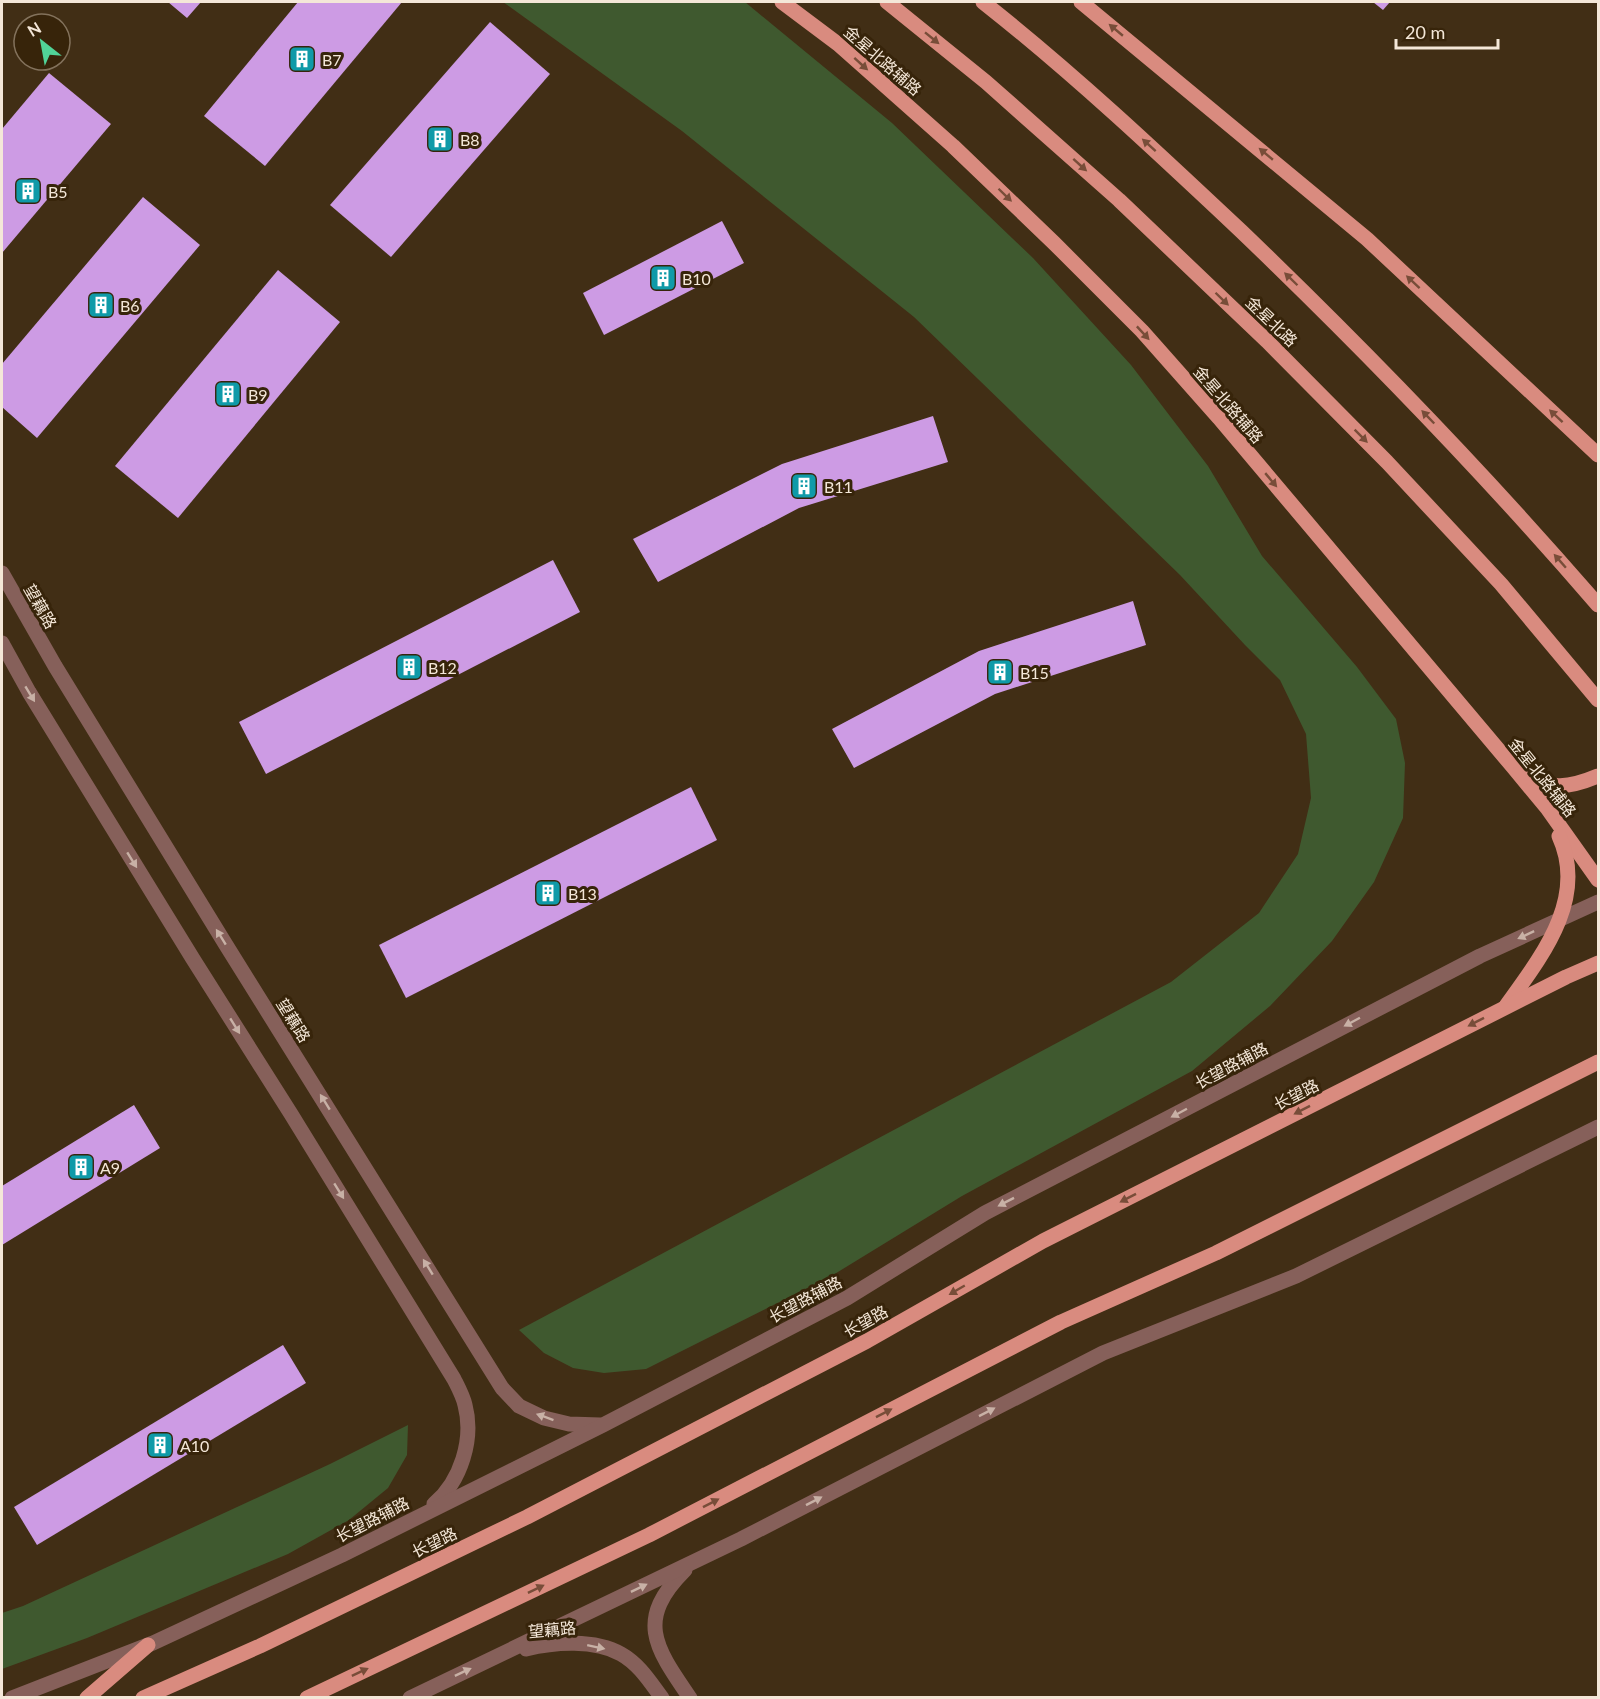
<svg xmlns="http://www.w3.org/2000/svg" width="1600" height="1699" font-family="Lato,'Noto Sans SC',sans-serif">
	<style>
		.green { fill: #3f592f }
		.building { fill: #cd9be4 }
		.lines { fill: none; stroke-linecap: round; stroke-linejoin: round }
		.minor { stroke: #86605a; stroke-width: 15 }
		.major { stroke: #d98b7f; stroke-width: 15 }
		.oneway { fill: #784d39 }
		.oneway2 { fill: #c8b1a6 }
		.labels { text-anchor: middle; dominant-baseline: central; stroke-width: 6; stroke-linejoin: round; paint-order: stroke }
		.poi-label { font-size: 16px; fill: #f4e7d8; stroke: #37240a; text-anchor: start }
		.street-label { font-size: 16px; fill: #f4e7d8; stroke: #37240a }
	</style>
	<rect width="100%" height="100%" fill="#412e15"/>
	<g class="green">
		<path d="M503 2H745L892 123 1033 258 1131 365 1208 466 1262 556 1357 667 1396 719 1405 763 1403 818 1374 882 1332 941 1270 1006 1192 1071 962 1196 833 1275 646 1369 604 1373 573 1368 544 1353 519 1330 1171 982 1259 913 1298 854 1311 798 1306 734 1280 680 1245 645 1180 575 914 317 682 131Z"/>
		<path d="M408 1425 407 1455 388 1488 349 1520 288 1554 87 1638 2 1669V1613L23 1606 330 1464Z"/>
	</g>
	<g class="building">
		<path d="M168 2H201L187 18Z"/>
		<path d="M298 2H402L265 166 204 116Z"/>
		<path d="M1373 2H1390L1383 10Z"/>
		<path d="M490 22 550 74 391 257 330 205Z"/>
		<path d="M49 73 111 124 2 253V129Z"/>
		<path d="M143 197 200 245 37 438 2 407V364Z"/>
		<path d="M722 221 744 263 604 335 583 293Z"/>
		<path d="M278 270 340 322 178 518 115 466Z"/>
		<path d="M933 416 948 462 799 508 658 582 633 539 782 464Z"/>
		<path d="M553 560 580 612 266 774 239 722Z"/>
		<path d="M1133 601 1146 645 995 694 854 768 832 729 979 651Z"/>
		<path d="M691 787 717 840 406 998 379 945Z"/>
		<path d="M134 1105 160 1148 2 1245V1186Z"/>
		<path d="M283 1345 306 1383 37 1545 14 1507Z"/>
	</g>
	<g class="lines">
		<g class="minor">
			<path d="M2 573 55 666 226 945 502 1388 519 1406 544 1418 569 1424 600 1425"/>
			<path d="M2 643 29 692 193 959 291 1114 454 1379C458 1387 463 1396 465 1405 474 1439 461 1481 434 1504"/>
			<path d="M685 1570C635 1620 655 1647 690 1698"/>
			<path d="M526 1649C554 1642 595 1639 621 1654 639 1664 650 1682 662 1698"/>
			<path d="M12 1698 153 1643 342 1555 603 1425 847 1298 985 1213 1480 956 1598 902"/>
			<path d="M410 1698 741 1539 1103 1353 1296 1276 1598 1127"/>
		</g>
		<g class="major">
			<path d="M782 2 838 44 953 146 1054 243 1142 331 1219 418 1513 767 1547 808 1598 880"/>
			<path d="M887 2 986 82 1119 200 1267 341 1387 462 1501 584 1598 700"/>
			<path d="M983 2C1073 73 1157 152 1241 231 1366 351 1485 474 1598 605"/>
			<path d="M1081 2 1367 239 1598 455"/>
			<path d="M1520 772C1550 790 1567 789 1598 776"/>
			<path d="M1506 1006C1541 957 1588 899 1559 836"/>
			<path d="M87 1698 148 1645"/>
			<path d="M143 1698 260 1646 527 1517 867 1341 1043 1241 1566 977 1598 963"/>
			<path d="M307 1698 649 1535 1061 1322 1216 1253 1598 1062"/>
		</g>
	</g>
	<defs><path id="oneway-solid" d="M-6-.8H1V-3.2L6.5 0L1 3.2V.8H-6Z" transform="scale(1.5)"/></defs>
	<g class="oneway">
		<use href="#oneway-solid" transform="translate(1116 30) rotate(-140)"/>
		<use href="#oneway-solid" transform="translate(932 38) rotate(39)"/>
		<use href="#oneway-solid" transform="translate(861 64) rotate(42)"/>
		<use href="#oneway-solid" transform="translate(1149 145) rotate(-138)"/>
		<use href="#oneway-solid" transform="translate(1266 154) rotate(-140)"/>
		<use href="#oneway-solid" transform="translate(1080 165) rotate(42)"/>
		<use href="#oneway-solid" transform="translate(1005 195) rotate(44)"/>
		<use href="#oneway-solid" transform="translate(1291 279) rotate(-136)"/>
		<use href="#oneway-solid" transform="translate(1413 282) rotate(-137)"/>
		<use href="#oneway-solid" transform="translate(1222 299) rotate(44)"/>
		<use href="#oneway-solid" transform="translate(1143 333) rotate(47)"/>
		<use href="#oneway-solid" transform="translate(1556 416) rotate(-137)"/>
		<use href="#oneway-solid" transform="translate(1428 417) rotate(-134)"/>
		<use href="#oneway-solid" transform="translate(1361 436) rotate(45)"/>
		<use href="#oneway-solid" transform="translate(1271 480) rotate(50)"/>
		<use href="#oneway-solid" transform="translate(1560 561) rotate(-131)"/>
		<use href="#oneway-solid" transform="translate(1476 1022) rotate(153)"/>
		<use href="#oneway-solid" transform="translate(1302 1110) rotate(153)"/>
		<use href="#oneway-solid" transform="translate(1128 1198) rotate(153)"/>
		<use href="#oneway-solid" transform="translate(957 1290) rotate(150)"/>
		<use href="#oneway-solid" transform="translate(884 1413) rotate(-27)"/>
		<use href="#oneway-solid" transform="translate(711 1503) rotate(-27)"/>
		<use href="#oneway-solid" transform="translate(536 1589) rotate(-26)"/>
		<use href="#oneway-solid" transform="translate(360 1672) rotate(-25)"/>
	</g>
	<g class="oneway2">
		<use href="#oneway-solid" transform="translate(30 694) rotate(59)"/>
		<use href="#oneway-solid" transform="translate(132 860) rotate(58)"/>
		<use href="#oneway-solid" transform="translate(1526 935) rotate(155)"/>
		<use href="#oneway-solid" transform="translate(221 937) rotate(-122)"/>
		<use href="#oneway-solid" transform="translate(1352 1022) rotate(152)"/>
		<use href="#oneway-solid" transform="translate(235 1026) rotate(58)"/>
		<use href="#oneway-solid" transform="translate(325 1102) rotate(-122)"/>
		<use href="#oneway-solid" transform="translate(1179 1113) rotate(152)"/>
		<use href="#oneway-solid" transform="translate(339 1191) rotate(58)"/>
		<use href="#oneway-solid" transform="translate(1006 1202) rotate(153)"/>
		<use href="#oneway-solid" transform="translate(428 1267) rotate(-122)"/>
		<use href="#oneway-solid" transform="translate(987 1412) rotate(-27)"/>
		<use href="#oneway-solid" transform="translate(545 1417) rotate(-160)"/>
		<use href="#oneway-solid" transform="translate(814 1501) rotate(-27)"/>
		<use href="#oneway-solid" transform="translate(639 1588) rotate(-26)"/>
		<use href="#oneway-solid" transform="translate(596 1647) rotate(12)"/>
		<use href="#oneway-solid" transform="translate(463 1672) rotate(-25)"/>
	</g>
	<defs>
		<symbol id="building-square" viewBox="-11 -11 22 22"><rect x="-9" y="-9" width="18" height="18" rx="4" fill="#0f9aa8" stroke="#37240a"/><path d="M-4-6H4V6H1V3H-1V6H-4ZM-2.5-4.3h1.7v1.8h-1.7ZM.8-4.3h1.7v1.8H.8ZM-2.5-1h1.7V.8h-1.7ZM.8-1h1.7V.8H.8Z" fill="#fff"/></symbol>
	</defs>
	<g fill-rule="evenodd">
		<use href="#building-square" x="287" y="44" width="30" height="30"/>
		<use href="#building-square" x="425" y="124" width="30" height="30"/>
		<use href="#building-square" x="13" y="176" width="30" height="30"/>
		<use href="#building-square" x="648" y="263" width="30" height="30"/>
		<use href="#building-square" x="86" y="290" width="30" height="30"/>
		<use href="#building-square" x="213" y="379" width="30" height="30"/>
		<use href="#building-square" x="789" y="471" width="30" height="30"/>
		<use href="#building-square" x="394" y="652" width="30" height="30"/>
		<use href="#building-square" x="985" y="657" width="30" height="30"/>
		<use href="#building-square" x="533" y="878" width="30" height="30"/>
		<use href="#building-square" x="66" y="1152" width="30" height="30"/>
		<use href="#building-square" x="145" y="1430" width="30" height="30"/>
	</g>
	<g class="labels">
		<g class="poi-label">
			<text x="322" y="59">B7</text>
			<text x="460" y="139">B8</text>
			<text x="48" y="191">B5</text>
			<text x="682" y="278">B10</text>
			<text x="120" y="305">B6</text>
			<text x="248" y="394">B9</text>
			<text x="824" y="486">B11</text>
			<text x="428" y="667">B12</text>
			<text x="1020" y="672">B15</text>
			<text x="568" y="893">B13</text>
			<text x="100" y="1167">A9</text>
			<text x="180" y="1445">A10</text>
		</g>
		<g class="street-label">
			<text transform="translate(883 60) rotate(41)">金星北路辅路</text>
			<text transform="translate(1272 321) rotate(44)">金星北路</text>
			<text transform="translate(1229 404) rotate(49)">金星北路辅路</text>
			<text transform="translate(41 606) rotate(60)">望藕路</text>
			<text transform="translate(1543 777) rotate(51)">金星北路辅路</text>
			<text transform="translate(294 1020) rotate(58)">望藕路</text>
			<text transform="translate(1231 1065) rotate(-28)">长望路辅路</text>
			<text transform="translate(1296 1094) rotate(-27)">长望路</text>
			<text transform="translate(805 1299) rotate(-28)">长望路辅路</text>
			<text transform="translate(865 1321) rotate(-29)">长望路</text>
			<text transform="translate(372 1519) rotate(-27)">长望路辅路</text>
			<text transform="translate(434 1542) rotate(-26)">长望路</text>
			<text transform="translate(552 1629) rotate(-5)">望藕路</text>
		</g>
	</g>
	<rect width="1600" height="1699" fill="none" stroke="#f4e7d8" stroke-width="6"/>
	<g transform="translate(42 42) rotate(329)"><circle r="28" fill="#37240a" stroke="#83725c" stroke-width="1.5"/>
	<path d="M0-4.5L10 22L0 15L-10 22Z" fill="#51d398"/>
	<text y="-9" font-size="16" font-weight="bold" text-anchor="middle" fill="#f4e7d8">N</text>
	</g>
	<path d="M1396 39v9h102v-9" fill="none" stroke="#f4e7d8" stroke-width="3"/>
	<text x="1405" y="39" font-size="18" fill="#f4e7d8" stroke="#37240a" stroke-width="4.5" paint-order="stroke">20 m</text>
</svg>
